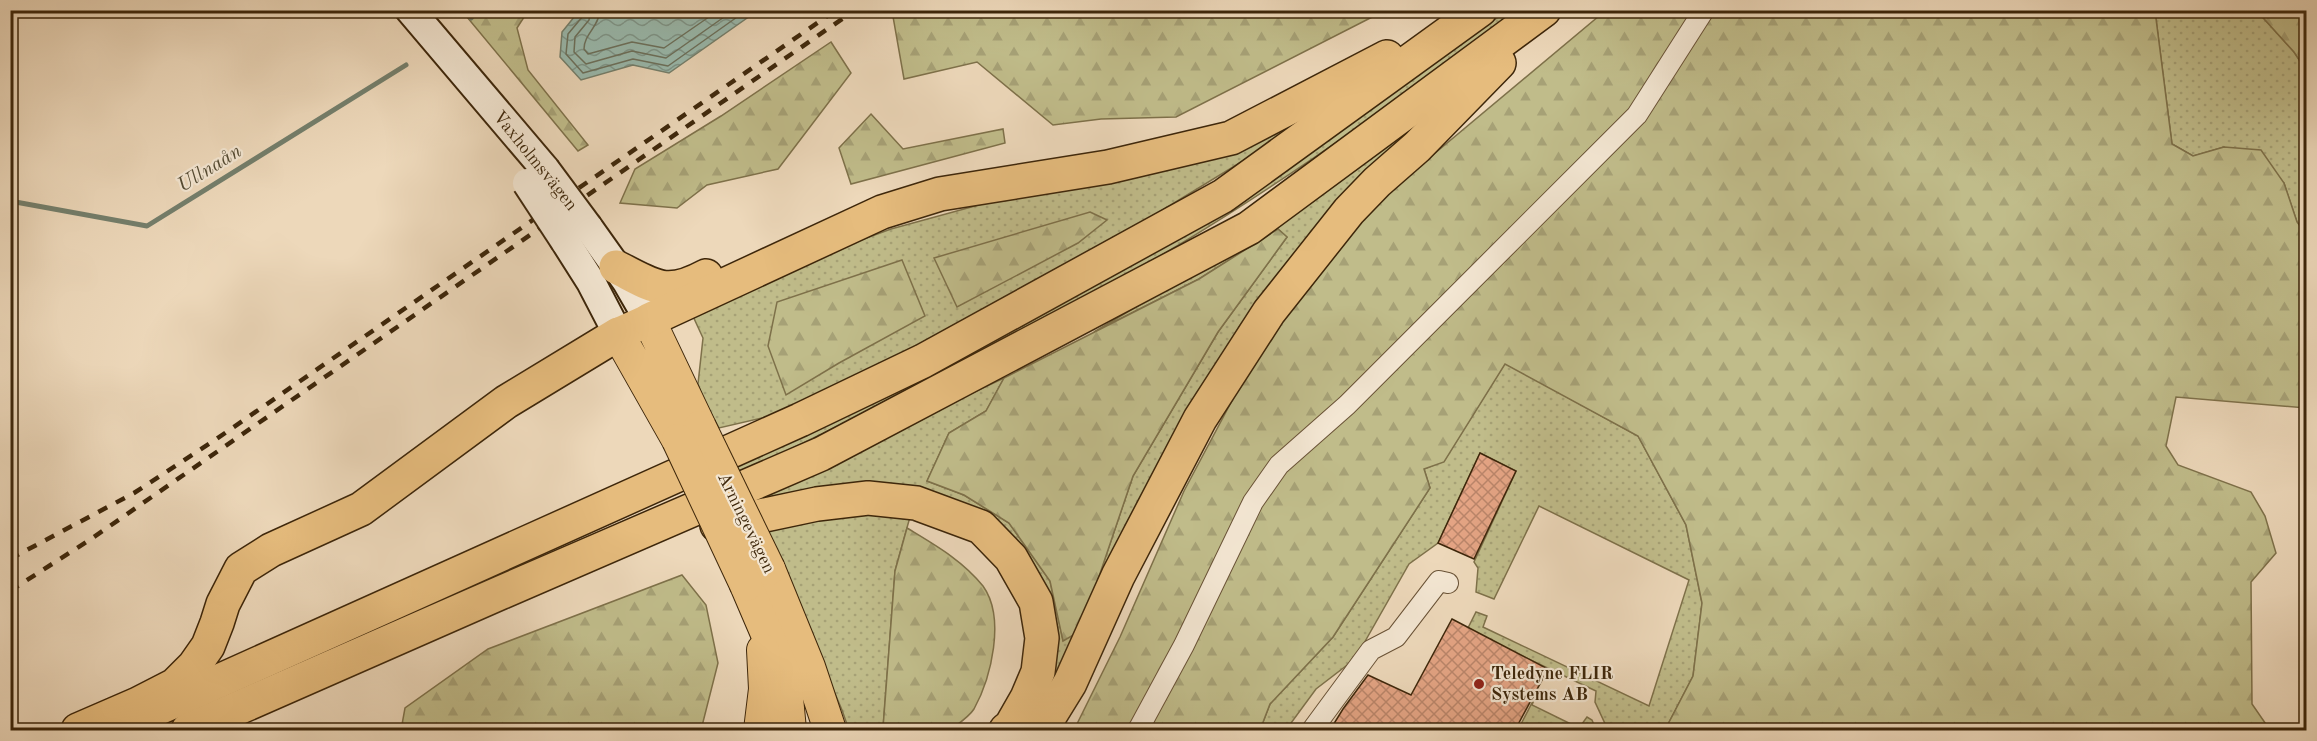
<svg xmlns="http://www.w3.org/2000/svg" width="2317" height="741" font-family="'Old Standard TT',serif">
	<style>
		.grass { fill: url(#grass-dots); stroke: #7e714a; stroke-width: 1.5 }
		.forest { fill: url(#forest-firs); stroke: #7e714a; stroke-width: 1.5 }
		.water { fill: url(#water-waves); stroke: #747f6c; stroke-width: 1.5 }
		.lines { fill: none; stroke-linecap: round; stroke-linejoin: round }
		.shore { stroke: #6b705c; stroke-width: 1.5 }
		.stream { stroke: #747f6c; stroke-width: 5 }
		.building { fill: url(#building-cross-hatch); stroke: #3d260a; stroke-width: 1.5 }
		.minor-casing { stroke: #695236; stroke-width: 22 }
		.secondary-casing { stroke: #3d260a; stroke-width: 32 }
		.primary-casing { stroke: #3d260a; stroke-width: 34 }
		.motorway-casing { stroke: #3d260a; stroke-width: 36 }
		.minor { stroke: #f3e6d2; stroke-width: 20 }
		.secondary { stroke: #f3e6d2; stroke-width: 28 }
		.primary { stroke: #e6bc7d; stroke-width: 32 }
		.motorway { stroke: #e6bc7d; stroke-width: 33 }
		.rail { stroke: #3d260a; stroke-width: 4.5; stroke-dasharray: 10 10; stroke-linecap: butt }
		.secondary-bridge-casing { stroke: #3d260a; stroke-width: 32; stroke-linecap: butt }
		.primary-bridge-casing { stroke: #3d260a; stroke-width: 34; stroke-linecap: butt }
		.secondary-bridge { stroke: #f3e6d2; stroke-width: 28 }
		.primary-bridge { stroke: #e6bc7d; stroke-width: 32 }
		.poi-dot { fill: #8f2418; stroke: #f3e6d2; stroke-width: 2 }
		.labels { text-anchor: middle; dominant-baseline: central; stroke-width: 4.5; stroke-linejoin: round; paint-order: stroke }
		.street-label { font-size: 18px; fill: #3d260a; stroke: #f3e6d2 }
		.poi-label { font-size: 18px; font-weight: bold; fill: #3d260a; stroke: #f3e6d2; text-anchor: start }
		.water-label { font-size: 20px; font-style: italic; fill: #544b33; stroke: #f3e6d2 }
	</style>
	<defs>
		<pattern id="grass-dots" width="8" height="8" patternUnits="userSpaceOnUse" patternTransform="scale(1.5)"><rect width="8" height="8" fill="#c0bc8a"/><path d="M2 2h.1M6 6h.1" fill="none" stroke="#a6a176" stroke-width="1.8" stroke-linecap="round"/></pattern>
		<pattern id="forest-firs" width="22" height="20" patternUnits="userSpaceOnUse" patternTransform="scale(1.5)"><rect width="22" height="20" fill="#c0bc8a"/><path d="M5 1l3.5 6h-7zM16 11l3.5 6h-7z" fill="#a6a176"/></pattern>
		<pattern id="water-waves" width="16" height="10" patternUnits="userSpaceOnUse" patternTransform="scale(1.5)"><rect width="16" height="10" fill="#99baae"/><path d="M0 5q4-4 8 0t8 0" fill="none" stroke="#7e978c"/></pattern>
		<pattern id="building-cross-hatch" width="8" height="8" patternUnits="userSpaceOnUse" patternTransform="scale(1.5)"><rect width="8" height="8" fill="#e4a484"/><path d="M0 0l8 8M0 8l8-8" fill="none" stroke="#ba856a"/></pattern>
	</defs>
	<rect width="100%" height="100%" fill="#edd8ba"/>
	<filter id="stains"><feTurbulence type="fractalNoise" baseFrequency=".00333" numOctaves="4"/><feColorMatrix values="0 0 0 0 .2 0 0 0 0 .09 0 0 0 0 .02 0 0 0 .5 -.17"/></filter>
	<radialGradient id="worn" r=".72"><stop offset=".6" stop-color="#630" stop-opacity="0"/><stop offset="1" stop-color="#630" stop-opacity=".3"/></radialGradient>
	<g class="grass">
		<path d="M1507 11H1520C1410 91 1299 172 1182 243 1039 329 890 402 740 473L736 463 1369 108Z"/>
		<path d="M2155 11H2257L2294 52 2306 70 2305 235 2297 222 2284 183 2224 147 2193 156 2172 144Z"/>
		<path d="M1296 118 1300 126 1138 225 969 321 783 413 719 428 704 401 698 384 703 338 692 314 839 248 891 229Z"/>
		<path d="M1423 118 1316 228 1241 324 1197 395 1050 707 1054 642 976 512 755 503 753 496 1004 378 986 411 949 433 927 481 964 495 1009 523 1050 581 1063 640 1091 600 1133 476 1218 332 1287 237 1278 229 1199 279 1094 332 1179 281Z"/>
		<path d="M1505 363 1638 436 1686 525 1702 603 1693 676 1665 730H1608L1595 702 1596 691 1467 630 1476 612 1487 616 1483 627 1649 706 1689 580 1539 506 1494 599 1476 592 1478 568 1474 562 1516 471 1480 453 1438 543 1409 564 1355 659 1316 689 1291 723 1290 730H1260L1270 704 1333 637 1430 488 1424 469 1444 461Z"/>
		<path d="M866 512 910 517 895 571 883 728 888 730H849L842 710 765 529Z"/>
		<path d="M1536 695 1532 705 1579 728 1587 717 1592 720 1596 730H1518Z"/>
	</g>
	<g class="forest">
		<path d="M462 11H528L517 28 528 70 588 145 578 151Z"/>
		<path d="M892 11V10L1384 11 1176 117 1101 119 1053 125 977 62 904 79Z"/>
		<path d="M1605 11H2155L2172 144 2193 156 2224 147 2261 150 2284 183 2297 222 2306 234V408L2176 397 2166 446 2178 465 2251 492 2265 516 2276 553 2251 582 2252 704 2270 730H1665L1693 676 1702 603 1686 525 1638 436 1505 364 1444 462 1424 469 1430 488 1333 637 1270 704 1260 730H1074L1120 637 1184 491 1252 363 1322 258 1379 200Z"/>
		<path d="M2257 11H2306V70L2294 52Z"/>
		<path d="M831 42 851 73 778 169 707 185 677 208 620 203 635 169 721 116Z"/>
		<path d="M871 114 903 149 1003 129 1005 143 851 184 839 148Z"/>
		<path d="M1090 212 1107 220 1078 243 957 307 934 258Z"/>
		<path d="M1278 229 1287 237 1218 332 1133 476 1091 600 1077 633 1063 641 1050 581 1009 523 964 495 927 481 949 433 986 411 1004 378 1199 279Z"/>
		<path d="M902 260 925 316 839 363 786 395 768 346 777 302Z"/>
		<path d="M907 528C935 545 962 560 983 586 1006 618 991 678 974 709 969 717 958 724 950 730H888L883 728 895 571Z"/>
		<path d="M682 575 706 605 718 663 701 730H401L405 708 488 649Z"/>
	</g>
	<path class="water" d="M579 11V10L757 11 669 73 633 65 581 80 560 57 562 32Z"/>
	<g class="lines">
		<g class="shore">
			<path d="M584 10 583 16 568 34 566 54 583 73 633 59 668 66 747 10"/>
			<path d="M591 10 589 20 575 37 574 52 586 64 632 51 666 58 734 10"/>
			<path d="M600 10C599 27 584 34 584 49L588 54 632 42 664 48 719 10"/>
		</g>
		<g class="stream">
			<path d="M471 18 479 10"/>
			<path d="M10 201 147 226 406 65"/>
		</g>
	</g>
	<g class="building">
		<path d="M1480 453 1516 471 1474 559 1438 543Z"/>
		<path d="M1452 619 1548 669 1515 730H1330L1343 709 1368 675 1411 695Z"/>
	</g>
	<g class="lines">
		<defs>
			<g id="minor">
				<path d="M1138 730 1184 645 1253 502 1279 465 1347 405 1637 115 1704 10"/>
				<path d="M1312 730 1371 650 1396 637 1439 581 1448 583"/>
			</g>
			<g id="secondary">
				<path d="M410 10 545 169"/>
				<path d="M588 227 627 282 649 320"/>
				<path d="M565 241 591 282 618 334"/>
			</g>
			<g id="primary">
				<path d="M678 440 618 334 649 320 700 427"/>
				<path d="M769 569 809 667 830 730"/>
				<path d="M746 585 785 676 790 730"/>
				<path d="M760 730 765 689 763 650"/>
			</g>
			<g id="motorway">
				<path d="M616 267C654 286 665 298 706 276"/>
				<path d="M649 320 882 212 940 194 1108 167 1231 138 1387 57"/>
				<path d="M717 525 817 504 868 498 916 503 981 527 1011 558 1036 602 1042 638 1038 672 1027 698 1011 726 1006 730"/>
				<path d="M78 730 138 704 175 685 194 666 208 646 217 623 223 604 241 569 271 550 361 509 506 402 618 334"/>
				<path d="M110 730 800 420 923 361 1223 196 1480 10"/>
				<path d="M188 730 500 593 821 454 1249 228 1544 10"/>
				<path d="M1041 730 1070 683 1118 576 1200 419 1269 312 1349 211 1377 182 1417 147 1499 63"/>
			</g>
		</defs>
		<use href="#minor" class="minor-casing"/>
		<use href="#secondary" class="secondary-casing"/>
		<use href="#primary" class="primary-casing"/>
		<use href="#motorway" class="motorway-casing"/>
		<use href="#minor" class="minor"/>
		<use href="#secondary" class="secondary"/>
		<use href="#primary" class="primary"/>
		<use href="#motorway" class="motorway"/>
		<g class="rail">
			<path d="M10 559 134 493 215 440 836 10"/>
			<path d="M10 591 91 539 855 10"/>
		</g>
		<defs>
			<g id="secondary-bridge">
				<path d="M545 169 588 227"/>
				<path d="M527 183 565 241"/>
			</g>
			<g id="primary-bridge">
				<path d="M700 427 769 569"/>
				<path d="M678 440 746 585"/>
			</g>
		</defs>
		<use href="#secondary-bridge" class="secondary-bridge-casing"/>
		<use href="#primary-bridge" class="primary-bridge-casing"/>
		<use href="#secondary-bridge" class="secondary-bridge"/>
		<use href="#primary-bridge" class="primary-bridge"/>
	</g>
	<circle class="poi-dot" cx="1479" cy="684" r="6"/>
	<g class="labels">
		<g class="street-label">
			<text transform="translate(535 161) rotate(51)">Vaxholmsvägen</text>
			<text transform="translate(746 523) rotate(64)">Arningevägen</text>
		</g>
		<g class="poi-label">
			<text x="1491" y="674">Teledyne FLIR<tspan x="1491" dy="21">Systems AB</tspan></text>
		</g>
		<g class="water-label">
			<text transform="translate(210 169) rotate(-32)">Ullnaån</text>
		</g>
	</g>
	<rect width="2317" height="741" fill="none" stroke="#edd8ba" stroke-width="36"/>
	<rect x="12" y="12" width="2293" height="717" fill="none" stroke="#3d260a" stroke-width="3"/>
	<rect x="18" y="18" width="2281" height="705" fill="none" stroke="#3d260a" stroke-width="1.5"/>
	<rect width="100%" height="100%" filter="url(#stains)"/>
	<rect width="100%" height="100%" fill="url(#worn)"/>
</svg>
